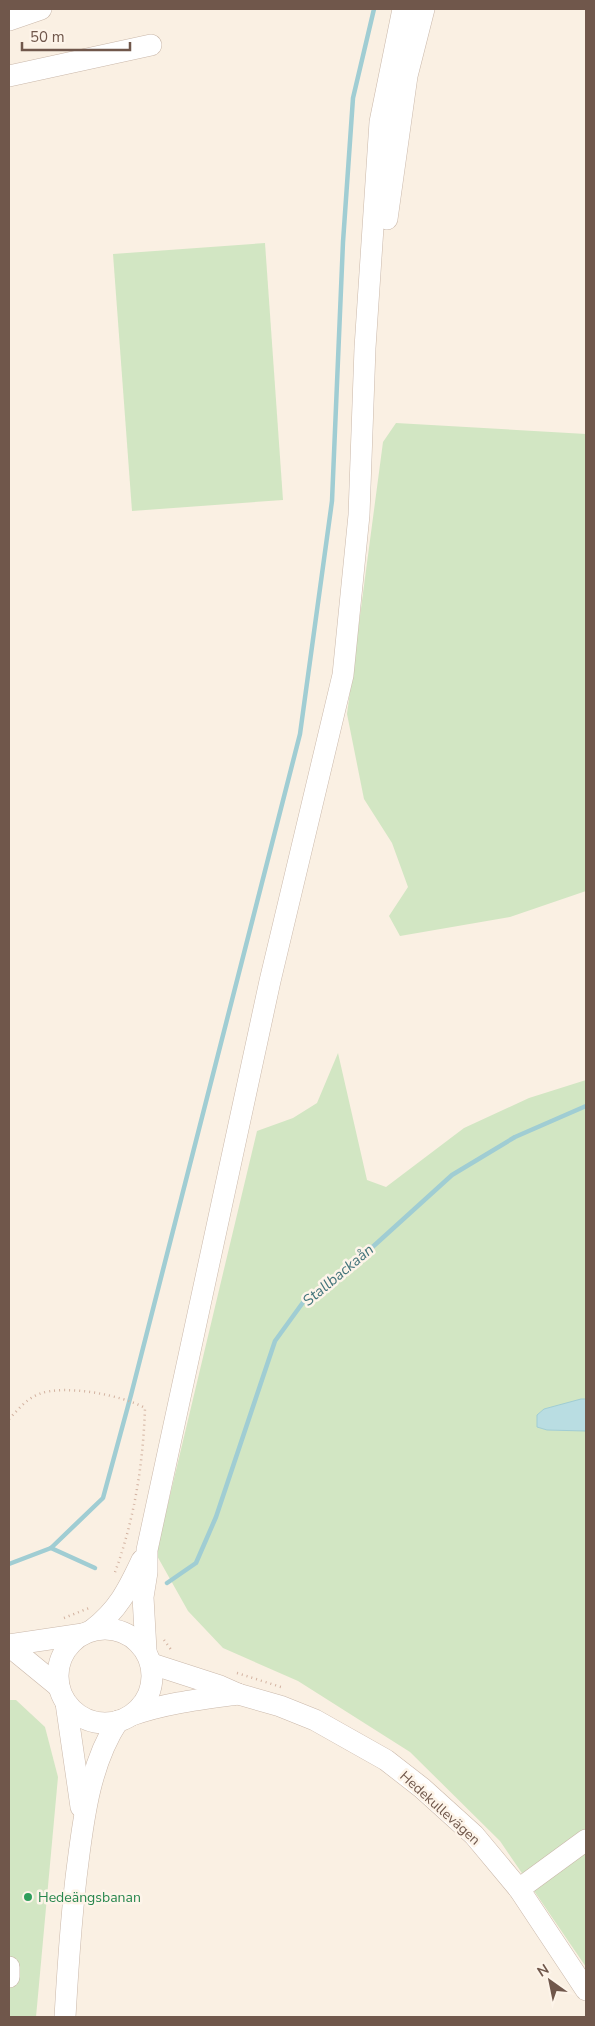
<svg xmlns="http://www.w3.org/2000/svg" width="595" height="2026" font-family="'Nunito Sans',sans-serif">
	<style>
		.green { fill: #d2e6c3 }
		.water { fill: #b9dde2; stroke: #a0cdd3 }
		.lines { fill: none; stroke-linecap: round; stroke-linejoin: round }
		.stream { stroke: #a0cdd3; stroke-width: 4.5 }
		.minor-casing { stroke: #cab8aa; stroke-width: 22 }
		.path { stroke: #d2b2a0; stroke-width: 2.5; stroke-dasharray: 1 4; stroke-linecap: butt }
		.minor { stroke: #fff; stroke-width: 21 }
		.leisure-dot { fill: #2e9e5b; stroke: #fdf4e9; stroke-width: 2 }
		.labels { text-anchor: middle; dominant-baseline: central; stroke-width: 5; stroke-linejoin: round; paint-order: stroke }
		.street-label { font-size: 14px; fill: #70574b; stroke: #fdf4e9 }
		.leisure-label { font-size: 14px; fill: #27864d; stroke: #fdf4e9; text-anchor: start }
		.water-label { font-size: 15px; font-style: italic; fill: #43747b; stroke: #fdf4e9 }
	</style>
	<rect width="100%" height="100%" fill="#faf0e3"/>
	<g class="green">
		<path d="M265 243 283 500 132 511 113 254Z"/>
		<path d="M396 423 586 434V891L510 917 400 936 389 916 408 887 392 843 364 799 347 714 383 442Z"/>
		<path d="M338 1053 367 1180 386 1187 464 1128 529 1098 586 1080V1399L544 1409 537 1415V1427L547 1430 586 1431V1967L500 1841 410 1752 298 1681 223 1648 188 1611 156 1554 257 1131 293 1118 317 1103Z"/>
		<path d="M9 1700H16L45 1727 58 1777 36 2017H9Z"/>
	</g>
	<path class="water" d="M581 1399H586V1431L547 1430 537 1427V1415L544 1409Z"/>
	<g class="lines">
		<g class="stream">
			<path d="M51 1548 95 1568"/>
			<path d="M9 1564 51 1548 103 1498 131 1395 300 734 332 501 343 242 353 98 374 9"/>
			<path d="M167 1583 196 1563 216 1517 275 1341 304 1301 356 1262 452 1175 515 1137 586 1106"/>
		</g>
		<defs>
			<g id="minor">
				<path d="M9 20 41 9"/>
				<path d="M9 76 151 45"/>
				<path d="M387 219 407 76 424 9"/>
				<circle cx="105" cy="1676" r="47"/>
				<path d="M92 1630C118 1610 128 1590 142 1560"/>
				<path d="M9 1645 83 1634"/>
				<path d="M9 1646 59 1687"/>
				<path d="M146 1650 143 1597 147 1572V1550L270 981 343 675 359 515 365 348 380 122 403 9"/>
				<path d="M152 1664 220 1686 238 1694 280 1706 315 1720 386 1760 422 1788 474 1835 519 1889 586 1990"/>
				<path d="M66 1703 81 1807"/>
				<path d="M132 1715C166 1703 202 1699 238 1694"/>
				<path d="M519 1889 586 1840"/>
				<path d="M9 1967V1977"/>
				<path d="M65 2017C68 1965 71 1914 78 1862 84 1814 91 1762 118 1721"/>
			</g>
		</defs>
		<use href="#minor" class="minor-casing"/>
		<g class="path">
			<path d="M9 1419C18 1410 26 1399 39 1394 64 1384 122 1395 145 1408 143 1466 134 1521 114 1575"/>
			<path d="M64 1618 89 1608"/>
			<path d="M164 1640 172 1651"/>
			<path d="M237 1673 281 1687"/>
		</g>
		<use href="#minor" class="minor"/>
	</g>
	<circle class="leisure-dot" cx="28" cy="1897" r="5"/>
	<g class="labels">
		<g class="street-label">
			<text transform="translate(440 1808) rotate(42)">Hedekullevägen</text>
		</g>
		<g class="leisure-label">
			<text x="38" y="1897">Hedeängsbanan</text>
		</g>
		<g class="water-label">
			<text transform="translate(338 1275) rotate(-40)">Stallbackaån</text>
		</g>
	</g>
	<rect width="595" height="2026" fill="none" stroke="#70574b" stroke-width="20"/>
	<g transform="translate(550 1981) rotate(327)" stroke="#fdf4e9" stroke-width="4" paint-order="stroke">
	<path d="M0-4L9 19L0 12L-9 19Z" fill="#70574b"/>
	<text y="-8" font-size="14" font-weight="bold" text-anchor="middle" fill="#70574b">N</text>
	</g>
	<path d="M22 42v8h108v-8" fill="none" stroke="#70574b" stroke-width="2.5"/>
	<text x="30" y="42" font-size="15" fill="#70574b" stroke="#fdf4e9" stroke-width="4" paint-order="stroke">50 m</text>
</svg>
